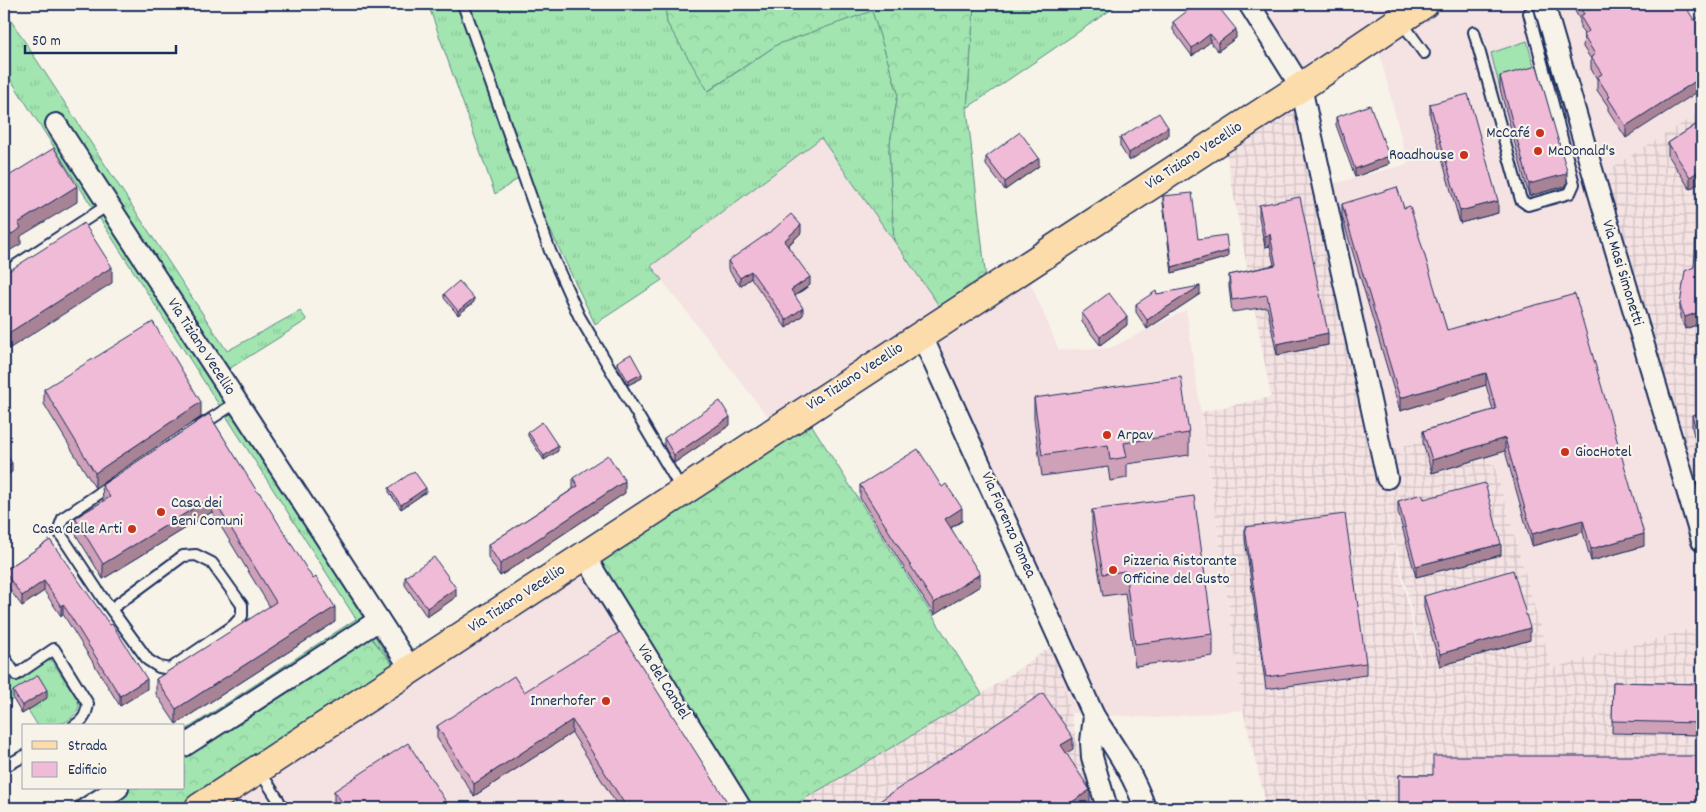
<svg xmlns="http://www.w3.org/2000/svg" width="1706" height="812" font-family="Dekko,sans-serif">
	<style>
		.built { fill: #f5e2e3 }
		.industrial { fill: url(#industrial-grid); fill-rule: evenodd }
		.grass { fill: url(#grass-tufts); stroke: #5e8a87 }
		.forest { fill: url(#forest-crowns); stroke: #5e8a87 }
		.park { fill: #a2e5b0; stroke: #5e8a87 }
		.lines { fill: none; stroke-linecap: round; stroke-linejoin: round }
		.lane-casing { stroke: #1b2f5e; stroke-width: 14 }
		.street-casing { stroke: #1b2f5e; stroke-width: 24 }
		.primary-casing { stroke: #1b2f5e; stroke-width: 31 }
		.lane { stroke: #f7f3e8; stroke-width: 10 }
		.street { stroke: #f7f3e8; stroke-width: 20 }
		.primary { stroke: #fddcac; stroke-width: 28 }
		.wall { fill: #cea1b8; stroke: #1b2f5e }
		.shaded-wall { fill: #a88396; stroke: #1b2f5e }
		.building { fill: #f0bbd6; stroke: #1b2f5e }
		.poi-dot { fill: #c8321e; stroke: #f7f3e8; stroke-width: 2 }
		.labels { text-anchor: middle; dominant-baseline: central; stroke-width: 4.5; stroke-linejoin: round; paint-order: stroke }
		.poi-label { font-size: 16px; fill: #1b2f5e; stroke: #f7f3e8; text-anchor: start }
		.street-label { font-size: 16px; fill: #1b2f5e; stroke: #f7f3e8 }
	</style>
	<defs>
		<pattern id="industrial-grid" width="8" height="8" patternUnits="userSpaceOnUse" patternTransform="scale(1.25)"><rect width="8" height="8" fill="#f5e2e3"/><path d="M0 4h8M4 0v8" fill="none" stroke="#d1c2c5"/></pattern>
		<pattern id="grass-tufts" width="24" height="20" patternUnits="userSpaceOnUse" patternTransform="scale(1.25)"><rect width="24" height="20" fill="#a2e5b0"/><path d="M3 7l-1-3M5 7V3M7 7l1-3M15 17l-1-3M17 17v-4M19 17l1-3" fill="none" stroke="#8bc59a"/></pattern>
		<pattern id="forest-crowns" width="20" height="18" patternUnits="userSpaceOnUse" patternTransform="scale(1.25)"><rect width="20" height="18" fill="#a2e5b0"/><path d="M2 6a3 3 0 1 1 6 0M12 15a3 3 0 1 1 6 0" fill="none" stroke="#8bc59a"/></pattern>
	</defs>
	<rect width="100%" height="100%" fill="#f7f3e8"/>
	<filter id="ink" filterUnits="userSpaceOnUse"><feTurbulence type="fractalNoise" baseFrequency=".02" numOctaves="2"/><feDisplacementMap in="SourceGraphic" scale="10" xChannelSelector="R" yChannelSelector="G"/><feConvolveMatrix kernelMatrix="1 2 1 2 8 2 1 2 1" color-interpolation-filters="sRGB"/></filter>
	<g filter="url(#ink)">
		<g class="built">
			<path d="M1252 4H1702V111L1690 119 1643 361 1702 555V621L1700 622 1701 626 1552 668 1483 425 1390 449 1352 381 1325 186 1408 164 1373 28 1298 76Z"/>
			<path d="M821 137 942 309 1020 258 1059 350 1111 348 1186 310 1243 710 1159 718 1070 713 1055 644 919 326 773 423 651 266Z"/>
			<path d="M580 546 749 808H219Z"/>
		</g>
		<g class="industrial">
			<path d="M1298 76 1325 186 1352 381 1391 449 1483 425 1552 668 1701 626 1699 622 1702 621V808H1267L1243 710 1201 412 1271 397 1221 126ZM1384 501 1405 582 1422 662H1421Z"/>
			<path d="M1702 111V555L1589 182Z"/>
			<path d="M1055 644 1079 752 1095 808H789L982 694Z"/>
		</g>
		<g class="grass">
			<path d="M428 4H665L667 23 709 91 778 44 872 10 898 93 889 150 894 241 821 138 651 266 662 280 595 324 524 175 495 194Z"/>
			<path d="M974 4H1114L1115 7 967 108Z"/>
			<path d="M4 10 227 351 300 311 307 320 213 379 393 665 356 619 4 69Z"/>
			<path d="M50 658 78 700 79 707C72 725 54 726 38 726L28 710 37 683 4 705V677L20 678Z"/>
		</g>
		<g class="forest">
			<path d="M665 4H974L967 108 986 280 942 310 894 241 889 150 898 93 872 11 778 44 708 91 667 23Z"/>
			<path d="M799 405 982 694 789 808H749L580 546Z"/>
			<path d="M356 619 393 665 219 808H65L96 788H184V731Z"/>
		</g>
		<path class="park" d="M1527 41 1537 78 1500 89 1491 53Z"/>
		<g class="lines">
			<defs>
				<g id="lane">
					<path d="M463 4 550 251 579 316 682 490"/>
					<path d="M1401 21 1424 53"/>
					<path d="M1474 32 1521 200 1528 205 1570 193 1574 184 1529 13"/>
					<path d="M4 273 108 205"/>
					<path d="M200 426 237 402"/>
					<path d="M111 609 183 556 196 555 212 563 242 605V616L233 626 170 669 159 667 148 660 102 597 61 535 60 526 63 518 113 484"/>
					<path d="M4 657 16 675 54 649 88 704C86 715 84 720 74 726"/>
					<path d="M4 767 24 756"/>
					<path d="M259 770 279 801"/>
				</g>
				<g id="street">
					<path d="M1249 4 1301 87 1387 478"/>
					<path d="M1544 4 1600 197 1702 541"/>
					<path d="M56 124 411 669"/>
					<path d="M921 334 1094 716C1114 747 1133 773 1145 808"/>
					<path d="M584 555 741 808"/>
					<path d="M1094 716 1091 742 1092 757 1107 808"/>
					<path d="M184 746 379 620"/>
					<path d="M87 808 118 788"/>
				</g>
				<path id="primary" d="M199 808 1301 87 1424 4"/>
			</defs>
			<use href="#lane" class="lane-casing"/>
			<use href="#street" class="street-casing"/>
			<use href="#primary" class="primary-casing"/>
			<use href="#lane" class="lane"/>
			<use href="#street" class="street"/>
			<use href="#primary" class="primary"/>
		</g>
		<g class="wall">
			<path d="M1575 4H1684L1626 138 1608 110V106L1597 90V79L1591 69V59L1583 47 1584 34 1580 28V20L1575 11Z"/>
			<path d="M1173 22 1236 38 1218 51 1210 42 1192 56 1173 30Z"/>
			<path d="M1500 76 1567 183 1566 186 1529 196 1500 89Z"/>
			<path d="M1430 104 1498 213 1460 223 1430 116Z"/>
			<path d="M1336 117 1389 164 1355 177 1336 125Z"/>
			<path d="M1702 121V181L1690 189 1668 155V143Z"/>
			<path d="M1168 136 1129 161 1120 146V138Z"/>
			<path d="M986 157 1039 166 1005 190 986 165Z"/>
			<path d="M1163 196 1198 239 1228 257 1172 273 1163 203Z"/>
			<path d="M1342 204 1404 208 1447 330 1644 546 1591 561 1583 532 1532 546 1505 451 1432 473 1423 443V431L1493 410 1486 385 1400 411 1342 216Z"/>
			<path d="M1259 205 1328 345 1277 355 1267 307 1232 312 1229 287V275L1274 265 1270 246 1265 247 1259 217Z"/>
			<path d="M801 233 788 246 810 285 795 296 803 315 786 328 751 278 740 286 728 269V261Z"/>
			<path d="M1702 233V323L1685 329 1680 317V305L1694 267Z"/>
			<path d="M444 294 474 302 458 315 444 298Z"/>
			<path d="M1157 294H1200L1147 329 1136 312V304Z"/>
			<path d="M1082 313 1127 325 1100 345 1082 322Z"/>
			<path d="M617 362 642 378 628 385 617 366Z"/>
			<path d="M44 389 201 417 95 488 44 404Z"/>
			<path d="M1034 398 1189 433V455L1127 464V478L1110 481 1108 467 1042 476 1034 419Z"/>
			<path d="M1702 413V464L1692 428V415Z"/>
			<path d="M209 414 335 622 176 724 156 694V679L270 607 212 512 103 579 75 533V518L103 501 102 485Z"/>
			<path d="M730 425 674 463 664 446V438Z"/>
			<path d="M528 432 558 451 544 460 528 436Z"/>
			<path d="M573 478 625 493 500 576 488 557V545L573 489Z"/>
			<path d="M860 485 962 521 951 528 980 586 934 615 860 498Z"/>
			<path d="M389 488 426 492 401 509 389 492Z"/>
			<path d="M1424 499 1501 555 1416 577 1398 512V501Z"/>
			<path d="M1092 510 1213 634V656L1135 666 1125 593 1103 596 1092 532Z"/>
			<path d="M1245 527 1366 663V675L1266 689 1245 539Z"/>
			<path d="M50 540 147 689 120 706 63 614 61 616 44 591 22 606 4 582V571Z"/>
			<path d="M405 577 456 597 427 617 405 585Z"/>
			<path d="M1424 596 1530 640 1440 666 1424 608Z"/>
			<path d="M1613 682 1702 684V735L1612 733Z"/>
			<path d="M13 691 47 698 22 714 13 699Z"/>
			<path d="M524 692 731 808H619L572 733 474 796 437 738V726Z"/>
			<path d="M1702 756V808H1399V775H1433Z"/>
			<path d="M334 791 450 808H338L334 803Z"/>
		</g>
		<g class="shaded-wall">
			<path d="M1236 29V38L1218 51V43Z"/>
			<path d="M1210 34V42L1192 56V48Z"/>
			<path d="M1702 77V89L1626 138V126Z"/>
			<path d="M1168 127V136L1129 161V153Z"/>
			<path d="M1389 156V164L1355 177V169Z"/>
			<path d="M1039 158V166L1005 190V182Z"/>
			<path d="M1702 169V181L1690 189V177Z"/>
			<path d="M1567 171V183L1566 186 1529 196V184Z"/>
			<path d="M77 186V202L21 236V244L4 254V239L18 223Z"/>
			<path d="M1498 201V213L1460 223V211Z"/>
			<path d="M801 225V233L784 249V241Z"/>
			<path d="M1270 234V246L1265 247V236Z"/>
			<path d="M1228 251V257L1172 273V267Z"/>
			<path d="M112 267V283L4 352V336Z"/>
			<path d="M751 271V278L740 286V278Z"/>
			<path d="M810 277V285L791 298V290Z"/>
			<path d="M1200 286V294L1147 329V320Z"/>
			<path d="M474 298V302L458 315V311Z"/>
			<path d="M803 308V315L786 328V320Z"/>
			<path d="M1702 311V323L1685 329V317Z"/>
			<path d="M1127 317V325L1100 345V337Z"/>
			<path d="M1328 333V345L1277 355V344Z"/>
			<path d="M1486 373V385L1400 411V398Z"/>
			<path d="M642 374V378L628 385V381Z"/>
			<path d="M201 402V417L95 488V473Z"/>
			<path d="M730 417V425L674 463V455Z"/>
			<path d="M1505 438V451L1432 473V460Z"/>
			<path d="M558 446V451L544 460V456Z"/>
			<path d="M12 463V472L4 477V469Z"/>
			<path d="M625 481V493L500 576V564Z"/>
			<path d="M426 488V492L401 509V505Z"/>
			<path d="M212 497V512L103 579V564Z"/>
			<path d="M962 508V521L945 531V519Z"/>
			<path d="M1583 520V532L1532 546V534Z"/>
			<path d="M1644 534V546L1591 561V549Z"/>
			<path d="M1501 544V555L1416 577V566Z"/>
			<path d="M980 574V586L934 615V603Z"/>
			<path d="M44 581V591L22 606V596Z"/>
			<path d="M456 588V597L427 617V608Z"/>
			<path d="M63 604V614L61 616V606Z"/>
			<path d="M335 607V622L176 724V709Z"/>
			<path d="M1530 628V640L1440 666V654Z"/>
			<path d="M147 679V689L120 706V696Z"/>
			<path d="M47 690V698L22 714V706Z"/>
			<path d="M572 720V733L474 796V784Z"/>
			<path d="M1073 738V749L1061 757V745Z"/>
			<path d="M1090 790V801L1080 808H1063Z"/>
		</g>
		<g class="building">
			<path d="M1196 4H1216L1236 29 1218 43 1210 34 1192 48 1173 22Z"/>
			<path d="M1578 4H1684L1694 20 1702 15V77L1626 126 1608 98 1610 97 1597 77 1602 74 1591 57 1595 54 1583 35 1589 31 1580 16 1584 14Z"/>
			<path d="M1537 66 1567 171 1566 174 1529 184 1500 76Z"/>
			<path d="M1468 94 1498 201 1460 211 1430 104Z"/>
			<path d="M1370 105 1389 156 1355 169 1336 117Z"/>
			<path d="M1159 113 1168 127 1129 153 1120 138Z"/>
			<path d="M1702 121V169L1690 177 1668 143Z"/>
			<path d="M1020 132 1039 158 1005 182 986 157Z"/>
			<path d="M54 148 77 186 18 223 21 228 4 239V179Z"/>
			<path d="M1397 187 1404 208 1410 206 1447 330 1575 294 1644 534 1591 549 1583 520 1532 534 1505 438 1432 460 1423 431 1496 409 1486 373 1400 398 1342 204Z"/>
			<path d="M1192 193 1198 239 1226 235 1228 251 1172 267 1163 196Z"/>
			<path d="M1300 197 1328 333 1277 344 1267 295 1232 300 1229 275 1276 265 1270 234 1265 236 1259 205Z"/>
			<path d="M791 214 801 225 784 241 810 277 791 290 803 308 786 320 751 271 740 278 728 261 774 229Z"/>
			<path d="M84 223 112 267 4 336V274Z"/>
			<path d="M1702 233V311L1685 317 1680 305 1685 271 1694 267 1696 236Z"/>
			<path d="M459 281 474 298 458 311 444 294Z"/>
			<path d="M1200 286 1147 320 1136 304 1156 291 1157 294Z"/>
			<path d="M1109 293 1127 317 1100 337 1082 313Z"/>
			<path d="M153 322 201 402 95 473 44 389Z"/>
			<path d="M631 354 642 374 628 381 617 362Z"/>
			<path d="M1181 377 1189 433 1124 443 1127 457 1110 460 1108 445 1042 455 1034 398Z"/>
			<path d="M720 401 730 417 674 455 664 438Z"/>
			<path d="M1702 413V452L1692 415Z"/>
			<path d="M209 414 258 493 259 492 313 579 316 577 335 607 176 709 156 679 276 602 212 497 103 564 75 518 110 497 102 485Z"/>
			<path d="M542 422 558 446 544 456 528 432Z"/>
			<path d="M918 449 942 487 946 484 962 508 945 519 980 574 934 603 860 485Z"/>
			<path d="M4 451 12 463 4 469Z"/>
			<path d="M608 455 625 481 500 564 488 545 578 486 573 478Z"/>
			<path d="M414 471 426 488 401 505 389 488Z"/>
			<path d="M1485 483 1501 544 1416 566 1398 501 1422 494 1424 499Z"/>
			<path d="M1194 496 1213 634 1135 644 1125 571 1103 574 1092 510Z"/>
			<path d="M1345 514 1366 663 1266 677 1245 527Z"/>
			<path d="M50 540 110 625 112 624 147 679 120 696 63 604 61 606 44 581 22 596 4 571Z"/>
			<path d="M434 557 456 588 427 608 405 577Z"/>
			<path d="M1513 570 1530 628 1440 654 1424 596Z"/>
			<path d="M620 632 731 808H627L572 720 474 784 437 726 514 676 524 692Z"/>
			<path d="M38 675 47 690 22 706 13 691Z"/>
			<path d="M1613 682 1702 684V723L1612 721Z"/>
			<path d="M1043 693 1073 738 1061 745 1090 790 1063 808H869Z"/>
			<path d="M408 743 450 808H346L334 791Z"/>
			<path d="M1433 756H1702V807H1399V775H1433Z"/>
		</g>
	</g>
	<g class="poi-dot">
		<circle cx="1540" cy="133" r="5"/>
		<circle cx="1538" cy="151" r="5"/>
		<circle cx="1464" cy="155" r="5"/>
		<circle cx="1107" cy="435" r="5"/>
		<circle cx="1565" cy="452" r="5"/>
		<circle cx="161" cy="512" r="5"/>
		<circle cx="132" cy="529" r="5"/>
		<circle cx="1113" cy="570" r="5"/>
		<circle cx="606" cy="701" r="5"/>
	</g>
	<g class="labels">
		<g class="poi-label">
			<text x="1530" y="133" text-anchor="end">McCafé</text>
			<text x="1548" y="151">McDonald's</text>
			<text x="1454" y="155" text-anchor="end">Roadhouse</text>
			<text x="1117" y="435">Arpav</text>
			<text x="1575" y="452">GiocHotel</text>
			<text x="171" y="503">Casa dei<tspan x="171" dy="18">Beni Comuni</tspan></text>
			<text x="122" y="529" text-anchor="end">Casa delle Arti</text>
			<text x="1123" y="561">Pizzeria Ristorante<tspan x="1123" dy="18">Officine del Gusto</tspan></text>
			<text x="596" y="701" text-anchor="end">Innerhofer</text>
		</g>
		<g class="street-label">
			<text transform="translate(1194 156) rotate(-33)">Via Tiziano Vecellio</text>
			<text transform="translate(1622 273) rotate(73)">Via Masi Simonetti</text>
			<text transform="translate(201 347) rotate(57)">Via Tiziano Vecellio</text>
			<text transform="translate(855 377) rotate(-33)">Via Tiziano Vecellio</text>
			<text transform="translate(1008 525) rotate(66)">Via Fiorenzo Tomea</text>
			<text transform="translate(517 599) rotate(-33)">Via Tiziano Vecellio</text>
			<text transform="translate(663 682) rotate(58)">Via del Candel</text>
		</g>
	</g>
	<rect width="1706" height="812" fill="none" stroke="#f7f3e8" stroke-width="20"/>
	<rect x="10" y="10" width="1686" height="792" fill="none" stroke="#1b2f5e" stroke-width="2" filter="url(#ink)"/>
	<rect x="22" y="724" width="162" height="65" fill="#f7f3e8" stroke="#9fa5b1"/>
	<rect x="32" y="741" width="25" height="8" fill="#fddcac" stroke="#9fa5b1"/>
	<text x="68" y="750" font-size="15" fill="#1b2f5e">Strada</text>
	<rect x="32" y="762" width="25" height="15" fill="#f0bbd6" stroke="#9fa5b1"/>
	<text x="68" y="774" font-size="15" fill="#1b2f5e">Edificio</text>
	<path d="M25 45v8h151v-8" fill="none" stroke="#1b2f5e" stroke-width="2.5"/>
	<text x="32" y="45" font-size="15" fill="#1b2f5e" stroke="#f7f3e8" stroke-width="4" paint-order="stroke">50 m</text>
</svg>
